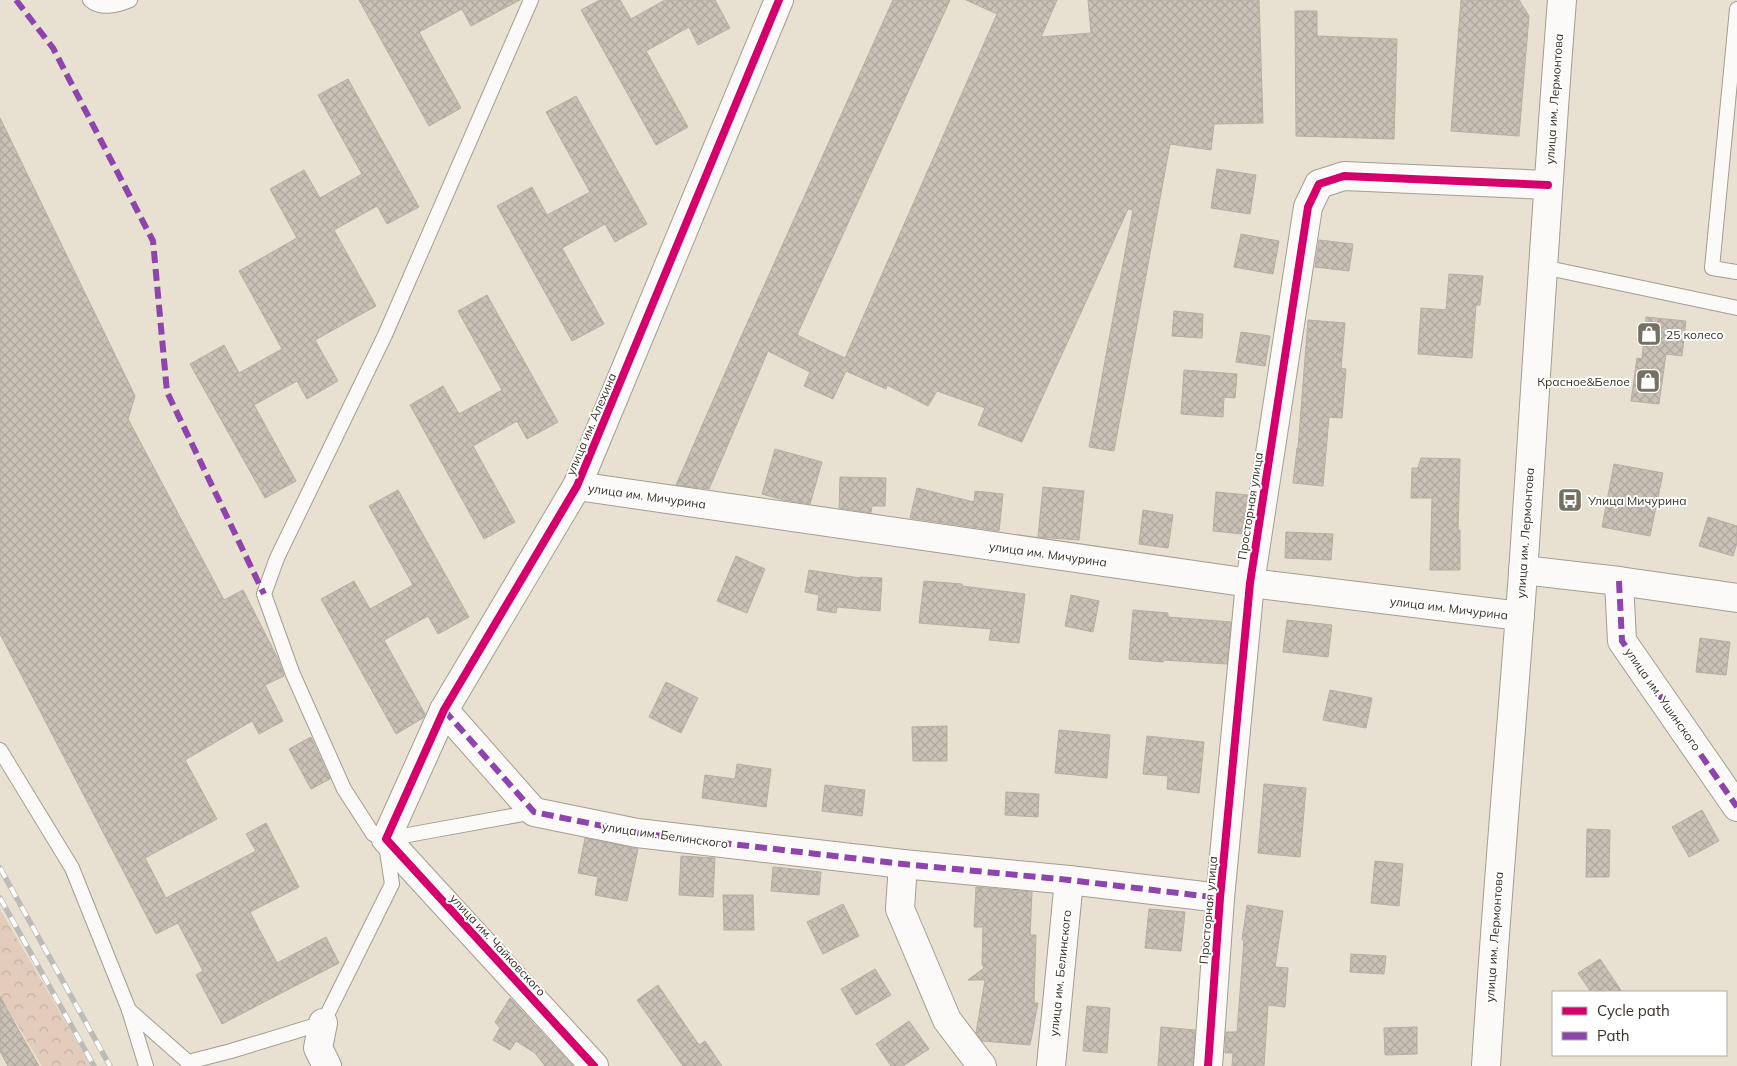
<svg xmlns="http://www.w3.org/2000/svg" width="1737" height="1066" font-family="Mulish,sans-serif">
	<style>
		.forest { fill: url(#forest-crowns) }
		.building { fill: url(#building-cross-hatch); stroke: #b6aea3 }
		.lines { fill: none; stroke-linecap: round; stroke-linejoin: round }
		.service-casing { stroke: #a49d91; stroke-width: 16 }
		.minor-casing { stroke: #a49d91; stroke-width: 30 }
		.trunk-casing { stroke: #a49d91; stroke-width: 30 }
		.service { stroke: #fcfaf8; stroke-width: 14 }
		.minor { stroke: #fcfaf8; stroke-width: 28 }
		.trunk { stroke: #fcfaf8; stroke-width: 28 }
		.rail-casing { stroke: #bcbbb6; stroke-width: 5.5 }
		.rail { stroke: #fff; stroke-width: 4; stroke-dasharray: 11; stroke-linecap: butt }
		.quiet { stroke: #8e44ad; stroke-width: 6; stroke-dasharray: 12 6; stroke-linecap: butt }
		.cycleway-casing { stroke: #fff; stroke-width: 11 }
		.cycleway { stroke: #d6006c; stroke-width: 8 }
		.labels { text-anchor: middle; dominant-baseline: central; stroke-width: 4; stroke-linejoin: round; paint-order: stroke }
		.street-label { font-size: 12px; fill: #383227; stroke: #fff }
		.poi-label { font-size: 12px; fill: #383227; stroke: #fff; text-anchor: start }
	</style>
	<defs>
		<pattern id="forest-crowns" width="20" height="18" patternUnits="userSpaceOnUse" patternTransform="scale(1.25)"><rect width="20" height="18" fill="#e3ccbc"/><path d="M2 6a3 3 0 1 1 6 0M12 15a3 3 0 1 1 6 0" fill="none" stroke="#c4b0a2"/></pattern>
		<pattern id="building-cross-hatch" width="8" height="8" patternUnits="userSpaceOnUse" patternTransform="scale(1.25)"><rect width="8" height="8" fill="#c9c1b6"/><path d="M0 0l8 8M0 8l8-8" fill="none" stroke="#ada69c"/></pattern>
	</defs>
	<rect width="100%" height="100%" fill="#e8e0d0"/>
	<path class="forest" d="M0 909 91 1066H42L0 996Z"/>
	<g class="building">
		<path d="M359 0H520L471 26 462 9 419 32 461 108 429 126Z"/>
		<path d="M600 0H620L631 19 665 0H715L730 28 698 45 689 27 646 51 688 127 656 145 581 10Z"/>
		<path d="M893 0H950L797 335 845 358 997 14 966 0H1057L1041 37 1091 33 1088 0H1259L1263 123 1214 124 1211 150 1170 144 1114 451 1089 447 1133 210 1128 209 1022 442 978 425 985 408 937 391 928 406 887 385 886 389 846 371 833 399 804 386 810 372 768 351 709 489 676 485 740 339Z"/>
		<path d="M1461 0H1519L1529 16 1519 136 1451 131Z"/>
		<path d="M1295 11H1317V36L1397 39 1394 139 1296 136Z"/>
		<path d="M348 79 419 207 387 224 377 206 334 230 376 306 315 340 338 381 307 399 297 381 254 405 296 481 265 498 190 364 224 345 239 373 282 349 239 271 297 238 270 189 304 170 320 198 362 174 318 95Z"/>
		<path d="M576 96 647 224 615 242 605 224 562 248 604 324 572 341 497 206 532 187 547 215 590 192 546 112Z"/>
		<path d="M0 118 135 396 128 419 224 600 243 590 278 659 284 676 265 685 283 721 259 734 252 721 185 760 217 819 145 858 166 898 256 851 246 834 266 823 299 887 250 912 277 963 326 937 339 963 222 1024 196 975 203 971 178 923 156 934 0 634Z"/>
		<path d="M1217 169 1256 175 1250 214 1211 208Z"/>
		<path d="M1241 234 1279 241 1273 274 1234 267Z"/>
		<path d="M1319 240 1353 244 1349 271 1315 267Z"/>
		<path d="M1449 274 1483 276 1480 305H1476L1472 358 1418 354 1421 308 1446 310Z"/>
		<path d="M487 295 558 422 527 439 517 421 473 446 515 522 484 539 410 405 443 386 459 414 502 390 458 311Z"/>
		<path d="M1174 311 1203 314 1202 338 1172 336Z"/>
		<path d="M1646 317 1686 321 1682 356 1666 354 1659 404 1631 401 1637 358 1642 359Z"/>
		<path d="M1308 320 1345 323 1341 368 1346 369 1342 418 1329 417 1323 486 1293 483 1297 448H1298Z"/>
		<path d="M1241 332 1270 336 1265 366 1236 362Z"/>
		<path d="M1184 370 1237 374 1235 398 1224 397 1223 417 1181 414Z"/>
		<path d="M775 449 822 462 810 504 784 500 762 494Z"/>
		<path d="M1421 458 1460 459 1458 530H1460V570H1430L1432 498H1411L1412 468H1418Z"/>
		<path d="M1614 464 1663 473 1650 536 1602 527Z"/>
		<path d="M840 477 886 478 885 506H872L871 513 839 508Z"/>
		<path d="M1043 487 1084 491 1079 540 1038 537Z"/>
		<path d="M917 488 974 502 975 491 1003 494 999 531 910 518Z"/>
		<path d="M398 490 469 617 438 634 428 616 384 640 425 714 423 718 396 734 321 599 354 581 370 609 413 585 369 506Z"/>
		<path d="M1216 492 1248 495 1242 534 1213 531Z"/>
		<path d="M1143 510 1173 515 1168 548 1139 544Z"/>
		<path d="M1708 517 1737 526V543L1733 556 1699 546Z"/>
		<path d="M1286 532 1333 534 1331 560 1285 558Z"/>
		<path d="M736 556 765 569 747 613 717 601Z"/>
		<path d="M809 570 860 578V577L882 578 880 611 837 607 836 613 817 610 819 595 805 592Z"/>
		<path d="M924 581 962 584V586L1025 594 1019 643 989 640 991 629 919 623Z"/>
		<path d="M1071 595 1099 601 1093 632 1065 626Z"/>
		<path d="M1133 610 1168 613V617L1231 622 1227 664 1164 660 1163 662 1129 659Z"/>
		<path d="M1287 620 1332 625 1328 657 1283 652Z"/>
		<path d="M1700 638 1730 642 1726 675 1696 672Z"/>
		<path d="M666 682 698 698 681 733 649 717Z"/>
		<path d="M1330 690 1372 698 1366 728 1323 720Z"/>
		<path d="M947 726V761H913L912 727Z"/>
		<path d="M1059 730 1110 735 1107 778 1055 773Z"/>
		<path d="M1147 736 1204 742 1199 793 1167 789 1168 776 1143 774Z"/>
		<path d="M311 737 330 779 311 789 289 749Z"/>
		<path d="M737 764 771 769 766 807 702 798 705 775 735 779Z"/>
		<path d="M1264 784 1306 788 1300 857 1258 853Z"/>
		<path d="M825 785 865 790 862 816 822 811Z"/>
		<path d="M1006 792 1039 794 1038 817 1005 815Z"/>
		<path d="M1702 810 1719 841 1689 857 1672 827Z"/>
		<path d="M1587 829 1610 830 1609 877H1586Z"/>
		<path d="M585 838 638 849 627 901 595 895 598 877 578 873Z"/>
		<path d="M681 856 715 858 713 897 679 895Z"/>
		<path d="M1375 861 1403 864 1399 906 1371 903Z"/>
		<path d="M773 867 821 872 819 895 771 891Z"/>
		<path d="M976 887 1032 892 1030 935H1036L1034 1003H1038L1030 1045 982 1041 976 1033 985 980H968L984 968 982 964 983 927H974Z"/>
		<path d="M723 895H753L754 930H724Z"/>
		<path d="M843 904 859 936 823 954 807 922Z"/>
		<path d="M1247 905 1283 911 1275 967 1288 968 1285 1007 1268 1005 1264 1066H1232L1233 1053H1225L1226 1032H1237L1244 940H1242Z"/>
		<path d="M1149 909 1185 912 1181 951 1145 948Z"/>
		<path d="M1351 954 1386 956 1384 974 1350 972Z"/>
		<path d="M1600 959 1622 992H1591L1578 973Z"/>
		<path d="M875 969 891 995 856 1015 841 989Z"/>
		<path d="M658 985 699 1045 705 1041 722 1066H683L637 1000Z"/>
		<path d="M0 996 19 1031 39 1066H8L0 1051Z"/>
		<path d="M510 998 573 1066H545L535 1053 516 1041 510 1050 493 1040 500 1028 495 1022Z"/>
		<path d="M1087 1006 1110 1008 1107 1053 1083 1051Z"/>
		<path d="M909 1021 929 1049 903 1066H891L876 1044Z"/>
		<path d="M1161 1027 1195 1030 1193 1066H1158Z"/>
		<path d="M1417 1027V1054L1385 1055 1384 1028Z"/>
	</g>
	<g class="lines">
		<defs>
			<g id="service">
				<path d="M90 0C102 10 118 5 130 0"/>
				<path d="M531 0 385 335 277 558 264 594 292 672 344 789 373 834 386 839 534 812"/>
				<path d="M1737 9 1712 268 1737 272"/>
				<path d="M1543 267 1737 308"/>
				<path d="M0 750 72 868 129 1010 146 1066"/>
				<path d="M129 1010 188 1062 231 1051 323 1023 392 884 386 845"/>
			</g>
			<g id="minor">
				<path d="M577 486 1250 583 1520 616"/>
				<path d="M1523 570 1619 581 1737 598"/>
				<path d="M1619 581 1622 641 1737 807"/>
				<path d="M444 710 534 812 637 833 903 864 1069 880 1220 898"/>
				<path d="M903 864 900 909 947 1020 982 1066"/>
				<path d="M323 1023 318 1048 327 1066"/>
				<path d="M594 1066 386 839 444 710 577 486 779 0"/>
				<path d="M1051 1066 1069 880"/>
				<path d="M1208 1066 1220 898 1250 583 1308 207 1319 184 1344 176 1548 185"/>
			</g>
			<path id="trunk" d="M1486 1066C1496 902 1511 738 1523 573 1536 382 1547 191 1562 0"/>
		</defs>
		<use href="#service" class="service-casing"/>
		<use href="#minor" class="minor-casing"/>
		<use href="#trunk" class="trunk-casing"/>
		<use href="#service" class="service"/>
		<use href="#minor" class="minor"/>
		<use href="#trunk" class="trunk"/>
		<defs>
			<g id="rail">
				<path d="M0 868 110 1066"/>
				<path d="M0 898 94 1066"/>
			</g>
		</defs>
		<use href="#rail" class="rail-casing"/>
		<use href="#rail" class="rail"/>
		<g class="quiet">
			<path d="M16 0 53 48 153 241 167 392 264 594"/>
			<path d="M1619 581 1622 641 1737 807"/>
			<path d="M444 710 534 812 637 833 903 864 1069 880 1220 898"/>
		</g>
		<defs>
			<g id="cycleway">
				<path d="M594 1066 386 839 444 710 577 486 779 0"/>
				<path d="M1208 1066 1220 898 1250 583 1308 207 1319 184 1344 176 1548 185"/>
			</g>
		</defs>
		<use href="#cycleway" class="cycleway-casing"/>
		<use href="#cycleway" class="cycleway"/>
	</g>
	<defs>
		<symbol id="shop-square" viewBox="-11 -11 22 22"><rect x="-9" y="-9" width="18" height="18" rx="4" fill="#766f62" stroke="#fff"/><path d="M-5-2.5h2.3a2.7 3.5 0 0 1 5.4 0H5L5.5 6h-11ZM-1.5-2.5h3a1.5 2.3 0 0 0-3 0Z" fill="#fff"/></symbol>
		<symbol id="bus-square" viewBox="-11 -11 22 22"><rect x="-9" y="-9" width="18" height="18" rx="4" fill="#766f62" stroke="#fff"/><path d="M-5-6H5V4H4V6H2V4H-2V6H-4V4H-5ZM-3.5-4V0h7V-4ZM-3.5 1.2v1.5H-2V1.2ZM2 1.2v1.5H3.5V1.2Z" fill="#fff"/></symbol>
	</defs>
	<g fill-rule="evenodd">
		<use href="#shop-square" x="1635" y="320" width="28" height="28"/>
		<use href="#shop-square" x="1634" y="367" width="28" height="28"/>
		<use href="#bus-square" x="1556" y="486" width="28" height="28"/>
	</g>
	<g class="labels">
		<g class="street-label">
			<text transform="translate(1554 99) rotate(-86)">улица им. Лермонтова</text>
			<text transform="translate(591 424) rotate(-67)">улица им. Алехина</text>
			<text transform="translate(647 496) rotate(8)">улица им. Мичурина</text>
			<text transform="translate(1250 506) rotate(-81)">Просторная улица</text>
			<text transform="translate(1525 533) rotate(-86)">улица им. Лермонтова</text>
			<text transform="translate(1048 554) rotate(8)">улица им. Мичурина</text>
			<text transform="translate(1449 608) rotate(7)">улица им. Мичурина</text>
			<text transform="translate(1663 699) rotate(55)">улица им. Ушинского</text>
			<text transform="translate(665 835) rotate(8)">улица им. Белинского</text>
			<text transform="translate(1208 910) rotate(-85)">Просторная улица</text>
			<text transform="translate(1494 937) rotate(-86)">улица им. Лермонтова</text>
			<text transform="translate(498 945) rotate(47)">улица им. Чайковского</text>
			<text transform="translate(1060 973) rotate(-84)">улица им. Белинского</text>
		</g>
		<g class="poi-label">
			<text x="1666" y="334">25 колесо</text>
			<text x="1630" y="381" text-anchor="end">Красное&amp;Белое</text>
			<text x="1588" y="500">Улица Мичурина</text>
		</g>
	</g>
	<rect x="1552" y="991" width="175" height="65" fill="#ffffff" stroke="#afada9"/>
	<rect x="1562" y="1007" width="25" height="8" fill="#d6006c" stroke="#afada9"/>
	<text x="1597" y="1016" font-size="15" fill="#383227">Cycle path</text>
	<rect x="1562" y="1032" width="25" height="8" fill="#8e44ad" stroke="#afada9"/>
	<text x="1597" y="1041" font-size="15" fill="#383227">Path</text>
</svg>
